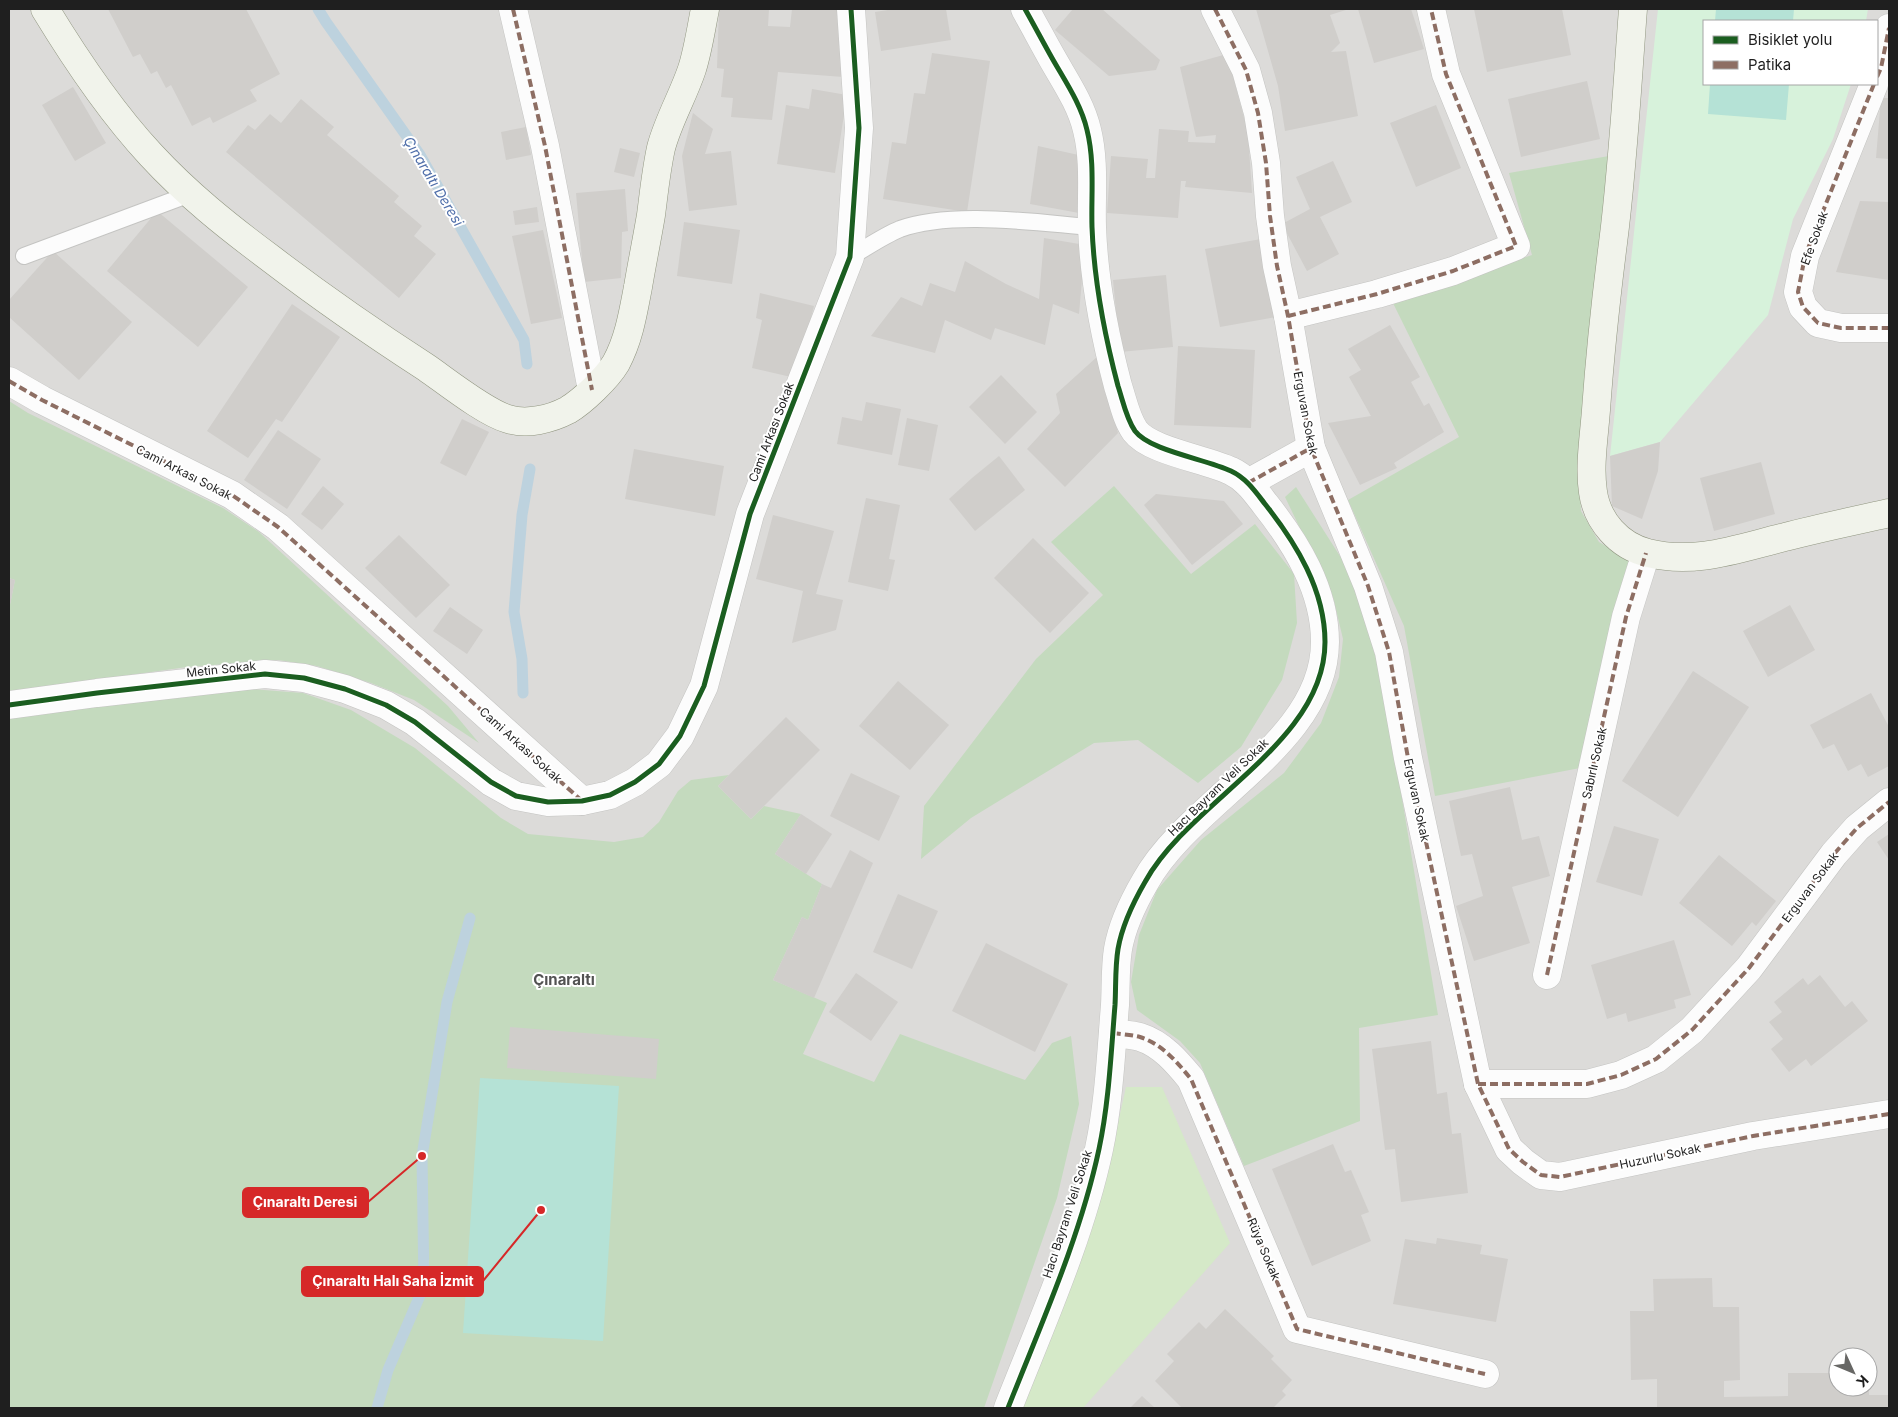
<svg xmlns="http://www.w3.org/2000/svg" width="1898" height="1417" font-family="Inter,sans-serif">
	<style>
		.residential { fill: #dcdbd9; fill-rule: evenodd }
		.grass { fill: #d5e9c8 }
		.forest { fill: #c4dabe }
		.park { fill: #d7f2db }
		.pitch { fill: #b5e2d6 }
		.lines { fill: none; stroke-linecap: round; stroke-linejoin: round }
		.stream { stroke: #bdd2de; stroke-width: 11 }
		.building { fill: #d0cecb }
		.service-casing { stroke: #c4c4c2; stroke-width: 18 }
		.minor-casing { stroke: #c4c4c2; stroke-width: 29 }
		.secondary-casing { stroke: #919681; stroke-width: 29 }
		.service { stroke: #fcfcfc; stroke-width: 16 }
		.minor { stroke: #fcfcfc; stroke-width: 28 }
		.secondary { stroke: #f1f3eb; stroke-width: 28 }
		.quiet { stroke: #8d6e63; stroke-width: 4; stroke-dasharray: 8 4; stroke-linecap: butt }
		.cycleway-casing { stroke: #fff; stroke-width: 8 }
		.cycleway { stroke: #1b5e20; stroke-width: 5 }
		.labels { text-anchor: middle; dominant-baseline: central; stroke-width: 4; stroke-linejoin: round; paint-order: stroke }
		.street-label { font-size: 12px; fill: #1f1f1f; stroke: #fff }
		.water-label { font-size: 14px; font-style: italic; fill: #506faa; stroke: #fff }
		.quarter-label { font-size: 15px; font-weight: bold; fill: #525252; stroke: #fff }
		.leader { fill: none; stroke: #d62828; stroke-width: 2 }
		.callout-dot { fill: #d62828; stroke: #fff; stroke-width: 2 }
		.callout { fill: #d62828; stroke: #d62828; stroke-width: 2 }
		.callout-label { font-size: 14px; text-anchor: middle; font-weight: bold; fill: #fff }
	</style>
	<rect width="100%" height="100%" fill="#edece8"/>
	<path class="residential" d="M9 9H1889V1408H9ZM1704 21H1877V84H1704ZM1838 1357H1868V1387H1838Z"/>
	<path class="grass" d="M1126 1087H1162L1230 1243 1083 1408H1022L1102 1195Z"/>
	<g class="forest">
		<path d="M1609 156 1579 472 1581 511 1599 542 1631 561 1580 768 1435 796 1404 626 1348 500 1459 437 1392 301 1532 255 1509 173Z"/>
		<path d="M9 401 28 413 223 508 259 532 448 706 479 743 414 700 371 683 317 666 278 660 187 667 9 692V609L15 580 9 578Z"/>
		<path d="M1114 486 1191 574 1255 524 1294 574 1297 623 1282 680 1241 747 1198 783 1138 740 1094 743 971 818 921 859 924 806 1036 659 1103 595 1051 542Z"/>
		<path d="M1296 487 1359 586 1375 636 1438 1015 1359 1028 1360 1121 1244 1166 1200 1063 1180 1041 1137 1010 1131 982 1139 935 1157 890 1201 840 1284 773 1321 723 1339 677 1343 639 1333 597 1285 497Z"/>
		<path d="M238 688 303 693 351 710 415 748 501 818 528 834 614 842 643 837 659 822 678 791 691 780 729 775 718 786 751 819 764 806 801 814 775 854 822 884 808 920 802 917 773 980 827 1003 803 1054 874 1082 900 1034 1025 1080 1052 1043 1071 1036 1079 1104 1057 1198 984 1408H9V716Z"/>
	</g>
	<path class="park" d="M1658 9H1868L1866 21H1704V84H1851L1833 139 1793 219 1768 315 1660 442 1610 456Z"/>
	<g class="pitch">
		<path d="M1716 9H1794L1793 21H1715Z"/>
		<path d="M1710 84H1789L1786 120 1708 114Z"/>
		<path d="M480 1078 619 1086 603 1341 463 1333Z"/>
	</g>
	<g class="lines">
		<g class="stream">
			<path d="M318 9 326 22 420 155 524 340 527 364"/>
			<path d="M523 693 522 659 514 612 522 515 530 469"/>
			<path d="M377 1408 388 1370 424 1286 422 1156 447 1002 470 918"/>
		</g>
	</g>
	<g class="building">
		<path d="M108 9H246L280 74 250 90 257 101 213 123 210 117 192 126 171 85 166 88 157 71 151 74 140 54 133 57Z"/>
		<path d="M719 9H769L768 26 790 27 792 9H844L843 77 778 72 772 120 731 117 733 98 721 97 724 69 717 68Z"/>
		<path d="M894 9H946L951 40 881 51 875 12Z"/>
		<path d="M1073 9H1102L1160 60 1156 70 1109 76 1055 30Z"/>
		<path d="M1256 9H1349L1330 15 1340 43 1331 52 1346 51 1358 116 1285 131 1278 86Z"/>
		<path d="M1358 9H1411L1424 49 1374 63Z"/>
		<path d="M1474 9H1562L1571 55 1487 72Z"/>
		<path d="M932 53 990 61 967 212 883 199 892 142 906 144 914 93 925 94Z"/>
		<path d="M1227 54 1248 133 1252 193 1185 187 1186 181H1181L1178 218 1107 213 1111 156 1148 159 1146 178H1155L1159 129 1189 131 1188 142 1215 143 1216 135 1196 137 1180 67Z"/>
		<path d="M1587 81 1600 139 1521 157 1508 99Z"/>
		<path d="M73 87 106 143 75 161 42 105Z"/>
		<path d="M812 89 847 95 835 173 777 164 786 105 809 109Z"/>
		<path d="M1881 98H1889V159L1876 158Z"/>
		<path d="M301 99 334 127 327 135 399 196 394 202 422 226 414 236 436 254 399 298 226 152 248 125 255 130 270 114 281 123Z"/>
		<path d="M1436 105 1461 168 1416 187 1390 123Z"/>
		<path d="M693 113 713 129 705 154 731 151 737 205 689 211 682 156Z"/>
		<path d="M526 127 531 155 506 160 501 132Z"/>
		<path d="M1038 146 1083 156 1079 213 1030 204Z"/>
		<path d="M620 148 640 153 634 177 614 172Z"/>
		<path d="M1333 161 1352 202 1320 217 1339 254 1307 271 1282 224 1310 209 1296 177Z"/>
		<path d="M625 189 628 231 622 232 621 278 584 282 576 193Z"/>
		<path d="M1860 201 1889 202V280L1836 272Z"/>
		<path d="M537 207 539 222 515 225 513 211Z"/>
		<path d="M157 211 248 287 198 347 107 271Z"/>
		<path d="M684 222 740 230 732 284 677 276Z"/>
		<path d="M543 230 562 318 531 324 512 236Z"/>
		<path d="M1044 238 1085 245 1079 314 1053 304 1045 345 995 328 991 340 945 320 935 353 871 336 901 297 922 306 930 283 955 292 965 261 1006 284 1039 299Z"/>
		<path d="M1261 239 1276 317 1220 327 1205 249Z"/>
		<path d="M53 251 132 322 79 380 9 317V300Z"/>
		<path d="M1166 275 1173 347 1120 352 1113 280Z"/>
		<path d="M760 293 814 306 805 342 791 377 752 368 762 320 756 318Z"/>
		<path d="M292 304 340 337 282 422 276 419 248 458 207 431Z"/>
		<path d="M1390 325 1420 377 1411 382 1424 406 1429 403 1444 432 1394 463 1397 468 1360 485 1328 423 1371 416 1349 377 1361 370 1348 349Z"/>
		<path d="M1178 346 1255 350 1251 428 1174 425Z"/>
		<path d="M1098 356 1118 433 1065 487 1027 449 1060 413 1056 394Z"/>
		<path d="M1001 375 1037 412 1005 444 969 407Z"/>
		<path d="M866 402 901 409 892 455 837 444 842 417 862 421Z"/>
		<path d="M907 418 938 425 929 471 898 465Z"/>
		<path d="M462 419 489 432 466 476 440 463Z"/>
		<path d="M278 430 321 459 287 509 244 480Z"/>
		<path d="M1660 442 1658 471 1642 519 1612 506 1610 456Z"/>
		<path d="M634 449 724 466 715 516 625 499Z"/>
		<path d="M999 456 1025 490 975 531 949 499 972 478Z"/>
		<path d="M1761 462 1775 514 1714 531 1700 478Z"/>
		<path d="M323 486 344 504 322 530 301 514Z"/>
		<path d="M1156 494 1224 501 1243 524 1192 565 1144 505Z"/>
		<path d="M866 498 900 505 889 559 895 560 888 591 848 582Z"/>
		<path d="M773 515 834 531 816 594 843 600 836 630 792 643 803 591 756 579Z"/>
		<path d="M399 535 450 585 416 618 365 568Z"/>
		<path d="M1033 538 1089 593 1050 633 994 578Z"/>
		<path d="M9 578 15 580 10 605H9Z"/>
		<path d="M1790 605 1815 650 1768 677 1743 631Z"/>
		<path d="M450 607 483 630 467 654 433 631Z"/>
		<path d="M1693 671 1749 707 1678 817 1622 781Z"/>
		<path d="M898 681 949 725 910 770 859 726Z"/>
		<path d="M1871 693 1889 727V766L1868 777 1861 764 1848 771 1834 744 1823 749 1810 725Z"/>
		<path d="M786 717 820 750 751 819 718 786Z"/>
		<path d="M851 773 900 796 879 841 830 816Z"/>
		<path d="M1510 787 1522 840 1539 836 1550 876 1512 887 1530 943 1474 961 1456 906 1483 896 1472 854 1461 856 1449 801Z"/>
		<path d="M801 814 832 834 806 874 775 854Z"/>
		<path d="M1614 826 1659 839 1642 896 1596 882Z"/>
		<path d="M1889 834V860L1877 842Z"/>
		<path d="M850 850 873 863 814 998 773 980 802 917 808 920 822 884 831 888Z"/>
		<path d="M1719 855 1776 901 1756 926 1752 922 1732 946 1679 903Z"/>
		<path d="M898 894 938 911 912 969 873 952Z"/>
		<path d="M1674 940 1691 995 1674 1000 1676 1008 1628 1022 1626 1013 1607 1019 1591 965Z"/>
		<path d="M986 943 1068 984 1035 1052 952 1011Z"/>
		<path d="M856 973 898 1002 871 1041 829 1012Z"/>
		<path d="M1820 975 1845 1007 1852 1001 1868 1021 1811 1066 1806 1059 1789 1072 1771 1049 1783 1039 1769 1022 1782 1012 1774 1002 1803 978 1808 985Z"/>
		<path d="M510 1027 659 1039 656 1079 507 1068Z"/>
		<path d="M1431 1041 1437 1094 1447 1092 1452 1134 1461 1133 1468 1193 1401 1202 1395 1149 1385 1150 1372 1049Z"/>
		<path d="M1333 1144 1345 1172 1351 1170 1369 1212 1361 1215 1371 1241 1312 1266 1272 1169Z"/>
		<path d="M1437 1238 1482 1245 1480 1254 1508 1259 1496 1322 1393 1304 1405 1239 1436 1244Z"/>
		<path d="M1712 1278 1713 1307H1739L1740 1380 1724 1381V1397L1788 1396V1373H1838V1387H1869V1395H1889V1408H1657V1379L1631 1380 1630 1311H1654L1653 1279Z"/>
		<path d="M1225 1309 1274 1356 1271 1359 1292 1380 1282 1391 1286 1395 1273 1408H1182L1155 1381 1174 1361 1167 1354 1199 1322 1206 1329Z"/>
		<path d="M1142 1396 1155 1408H1130Z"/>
	</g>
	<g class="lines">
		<defs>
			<g id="service">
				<path d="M24 256 190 194"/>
				<path d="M850 257C866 248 883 236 900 229 951 210 1038 223 1092 227"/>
			</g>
			<g id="minor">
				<path d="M513 9 545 146 592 390"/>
				<path d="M1215 9 1246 70 1258 113 1266 163 1270 216 1277 266 1288 316 1311 448 1368 586 1389 652 1408 758 1478 1084 1509 1149 1523 1162 1541 1175 1560 1177 1753 1136 1889 1114"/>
				<path d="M1877 77 1881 68 1889 28"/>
				<path d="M1874 84 1805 256 1798 292 1803 307 1818 323 1841 328H1889"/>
				<path d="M1288 316 1377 294 1453 271 1516 246 1446 74 1431 9"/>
				<path d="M9 381 42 400 232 495 278 527 582 801"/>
				<path d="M1248 483 1311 448"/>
				<path d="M9 705 97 693 265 674 304 678 345 689 386 705 415 722 491 782 516 796 548 802 582 801 610 795 635 782 659 764 680 736 704 686 750 514 850 257 859 128 851 9"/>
				<path d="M1547 975 1626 617 1646 553"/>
				<path d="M1113 1033C1121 1034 1132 1035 1140 1037 1162 1044 1177 1062 1191 1079L1297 1329 1485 1374"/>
				<path d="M1478 1084H1587L1621 1075 1656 1059 1692 1030 1749 968 1834 854 1857 828 1889 802"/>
				<path d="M1008 1408C1041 1324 1080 1238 1099 1149 1109 1102 1111 1053 1115 1005 1116 987 1115 967 1118 949 1122 926 1134 901 1145 882 1190 800 1325 743 1325 642 1325 590 1296 543 1265 504 1255 491 1246 478 1231 471 1206 459 1150 451 1135 431 1126 418 1123 401 1118 386 1104 333 1094 281 1092 227 1091 195 1095 162 1087 130 1081 104 1065 81 1052 58 1043 42 1034 25 1025 9"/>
			</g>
			<g id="secondary">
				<path d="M45 9C76 60 110 111 151 155 187 194 227 226 270 258 321 297 373 333 427 368 447 382 486 413 508 419 527 425 551 419 568 410 583 401 607 378 616 363 629 339 633 313 638 287 642 263 647 239 651 215 654 192 656 171 661 148 668 121 683 96 692 69 698 50 701 29 705 9"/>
				<path d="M1633 9C1627 87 1623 165 1613 243 1606 298 1600 354 1596 410 1594 437 1589 466 1593 492 1597 521 1619 546 1648 553 1696 565 1739 548 1785 537 1819 528 1854 521 1889 513"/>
			</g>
		</defs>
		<use href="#service" class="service-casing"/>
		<use href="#minor" class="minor-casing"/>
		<use href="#secondary" class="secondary-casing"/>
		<use href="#service" class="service"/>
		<use href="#minor" class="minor"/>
		<use href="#secondary" class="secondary"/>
		<g class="quiet">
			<path d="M513 9 545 146 592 390"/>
			<path d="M1215 9 1246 70 1258 113 1266 163 1270 216 1277 266 1288 316 1311 448 1368 586 1389 652 1408 758 1478 1084 1509 1149 1523 1162 1541 1175 1560 1177 1753 1136 1889 1114"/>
			<path d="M1877 77 1881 68 1889 28"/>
			<path d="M1874 84 1805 256 1798 292 1803 307 1818 323 1841 328H1889"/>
			<path d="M1288 316 1377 294 1453 271 1516 246 1446 74 1431 9"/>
			<path d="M9 381 42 400 232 495 278 527 582 801"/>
			<path d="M1248 483 1311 448"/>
			<path d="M1547 975 1626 617 1646 553"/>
			<path d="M1113 1033C1121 1034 1132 1035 1140 1037 1162 1044 1177 1062 1191 1079L1297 1329 1485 1374"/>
			<path d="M1478 1084H1587L1621 1075 1656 1059 1692 1030 1749 968 1834 854 1857 828 1889 802"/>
		</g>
		<defs>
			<g id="cycleway">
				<path d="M9 705 97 693 265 674 304 678 345 689 386 705 415 722 491 782 516 796 548 802 582 801 610 795 635 782 659 764 680 736 704 686 750 514 850 257 859 128 851 9"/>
				<path d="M1008 1408C1041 1324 1080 1238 1099 1149 1109 1102 1111 1053 1115 1005 1116 987 1115 967 1118 949 1122 926 1134 901 1145 882 1190 800 1325 743 1325 642 1325 590 1296 543 1265 504 1255 491 1246 478 1231 471 1206 459 1150 451 1135 431 1126 418 1123 401 1118 386 1104 333 1094 281 1092 227 1091 195 1095 162 1087 130 1081 104 1065 81 1052 58 1043 42 1034 25 1025 9"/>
			</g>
		</defs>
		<use href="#cycleway" class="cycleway-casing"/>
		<use href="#cycleway" class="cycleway"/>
	</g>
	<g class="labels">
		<g class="street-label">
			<text transform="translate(1814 238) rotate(-70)">Efe Sokak</text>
			<text transform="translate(1306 413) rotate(79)">Erguvan Sokak</text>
			<text transform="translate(771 432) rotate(-69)">Cami Arkası Sokak</text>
			<text transform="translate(184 472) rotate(27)">Cami Arkası Sokak</text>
			<text transform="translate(221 669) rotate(-6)">Metin Sokak</text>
			<text transform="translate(521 745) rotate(42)">Cami Arkası Sokak</text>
			<text transform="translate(1594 763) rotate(-77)">Sabırlı Sokak</text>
			<text transform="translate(1218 787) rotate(-44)">Hacı Bayram Veli Sokak</text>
			<text transform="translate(1417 800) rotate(78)">Erguvan Sokak</text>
			<text transform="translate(1810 887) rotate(-53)">Erguvan Sokak</text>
			<text transform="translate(1660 1156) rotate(-12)">Huzurlu Sokak</text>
			<text transform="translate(1067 1214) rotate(-72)">Hacı Bayram Veli Sokak</text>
			<text transform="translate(1264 1249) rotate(67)">Rüya Sokak</text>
		</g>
		<g class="water-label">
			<text transform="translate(434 181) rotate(59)">Çınaraltı Deresi</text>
		</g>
		<g class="quarter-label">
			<text x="564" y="979">Çınaraltı</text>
		</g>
	</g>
	<path class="leader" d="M422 1156L368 1202M541 1210L483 1281"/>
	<g class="callout-dot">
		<circle cx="422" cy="1156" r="5"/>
		<circle cx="541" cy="1210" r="5"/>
	</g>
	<g class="callout">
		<rect x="243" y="1188" width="125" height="29" rx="5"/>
		<rect x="302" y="1267" width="181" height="29" rx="5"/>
	</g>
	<g class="callout-label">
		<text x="305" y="1207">Çınaraltı Deresi</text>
		<text x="393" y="1286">Çınaraltı Halı Saha İzmit</text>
	</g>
	<rect width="1898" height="1417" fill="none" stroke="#1f1f1f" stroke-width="20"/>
	<rect x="1703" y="20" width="175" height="65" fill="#ffffff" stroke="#a5a5a5"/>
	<rect x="1713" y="36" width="25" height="8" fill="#1b5e20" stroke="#a5a5a5"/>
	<text x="1748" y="45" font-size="15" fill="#1f1f1f">Bisiklet yolu</text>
	<rect x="1713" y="61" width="25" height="8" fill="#8d6e63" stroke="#a5a5a5"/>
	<text x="1748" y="70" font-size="15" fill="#1f1f1f">Patika</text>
	<g transform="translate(1853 1372) rotate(134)"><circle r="24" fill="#ffffff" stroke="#a5a5a5"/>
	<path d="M0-4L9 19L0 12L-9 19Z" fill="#676765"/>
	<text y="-8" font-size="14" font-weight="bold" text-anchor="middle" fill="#1f1f1f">K</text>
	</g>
</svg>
